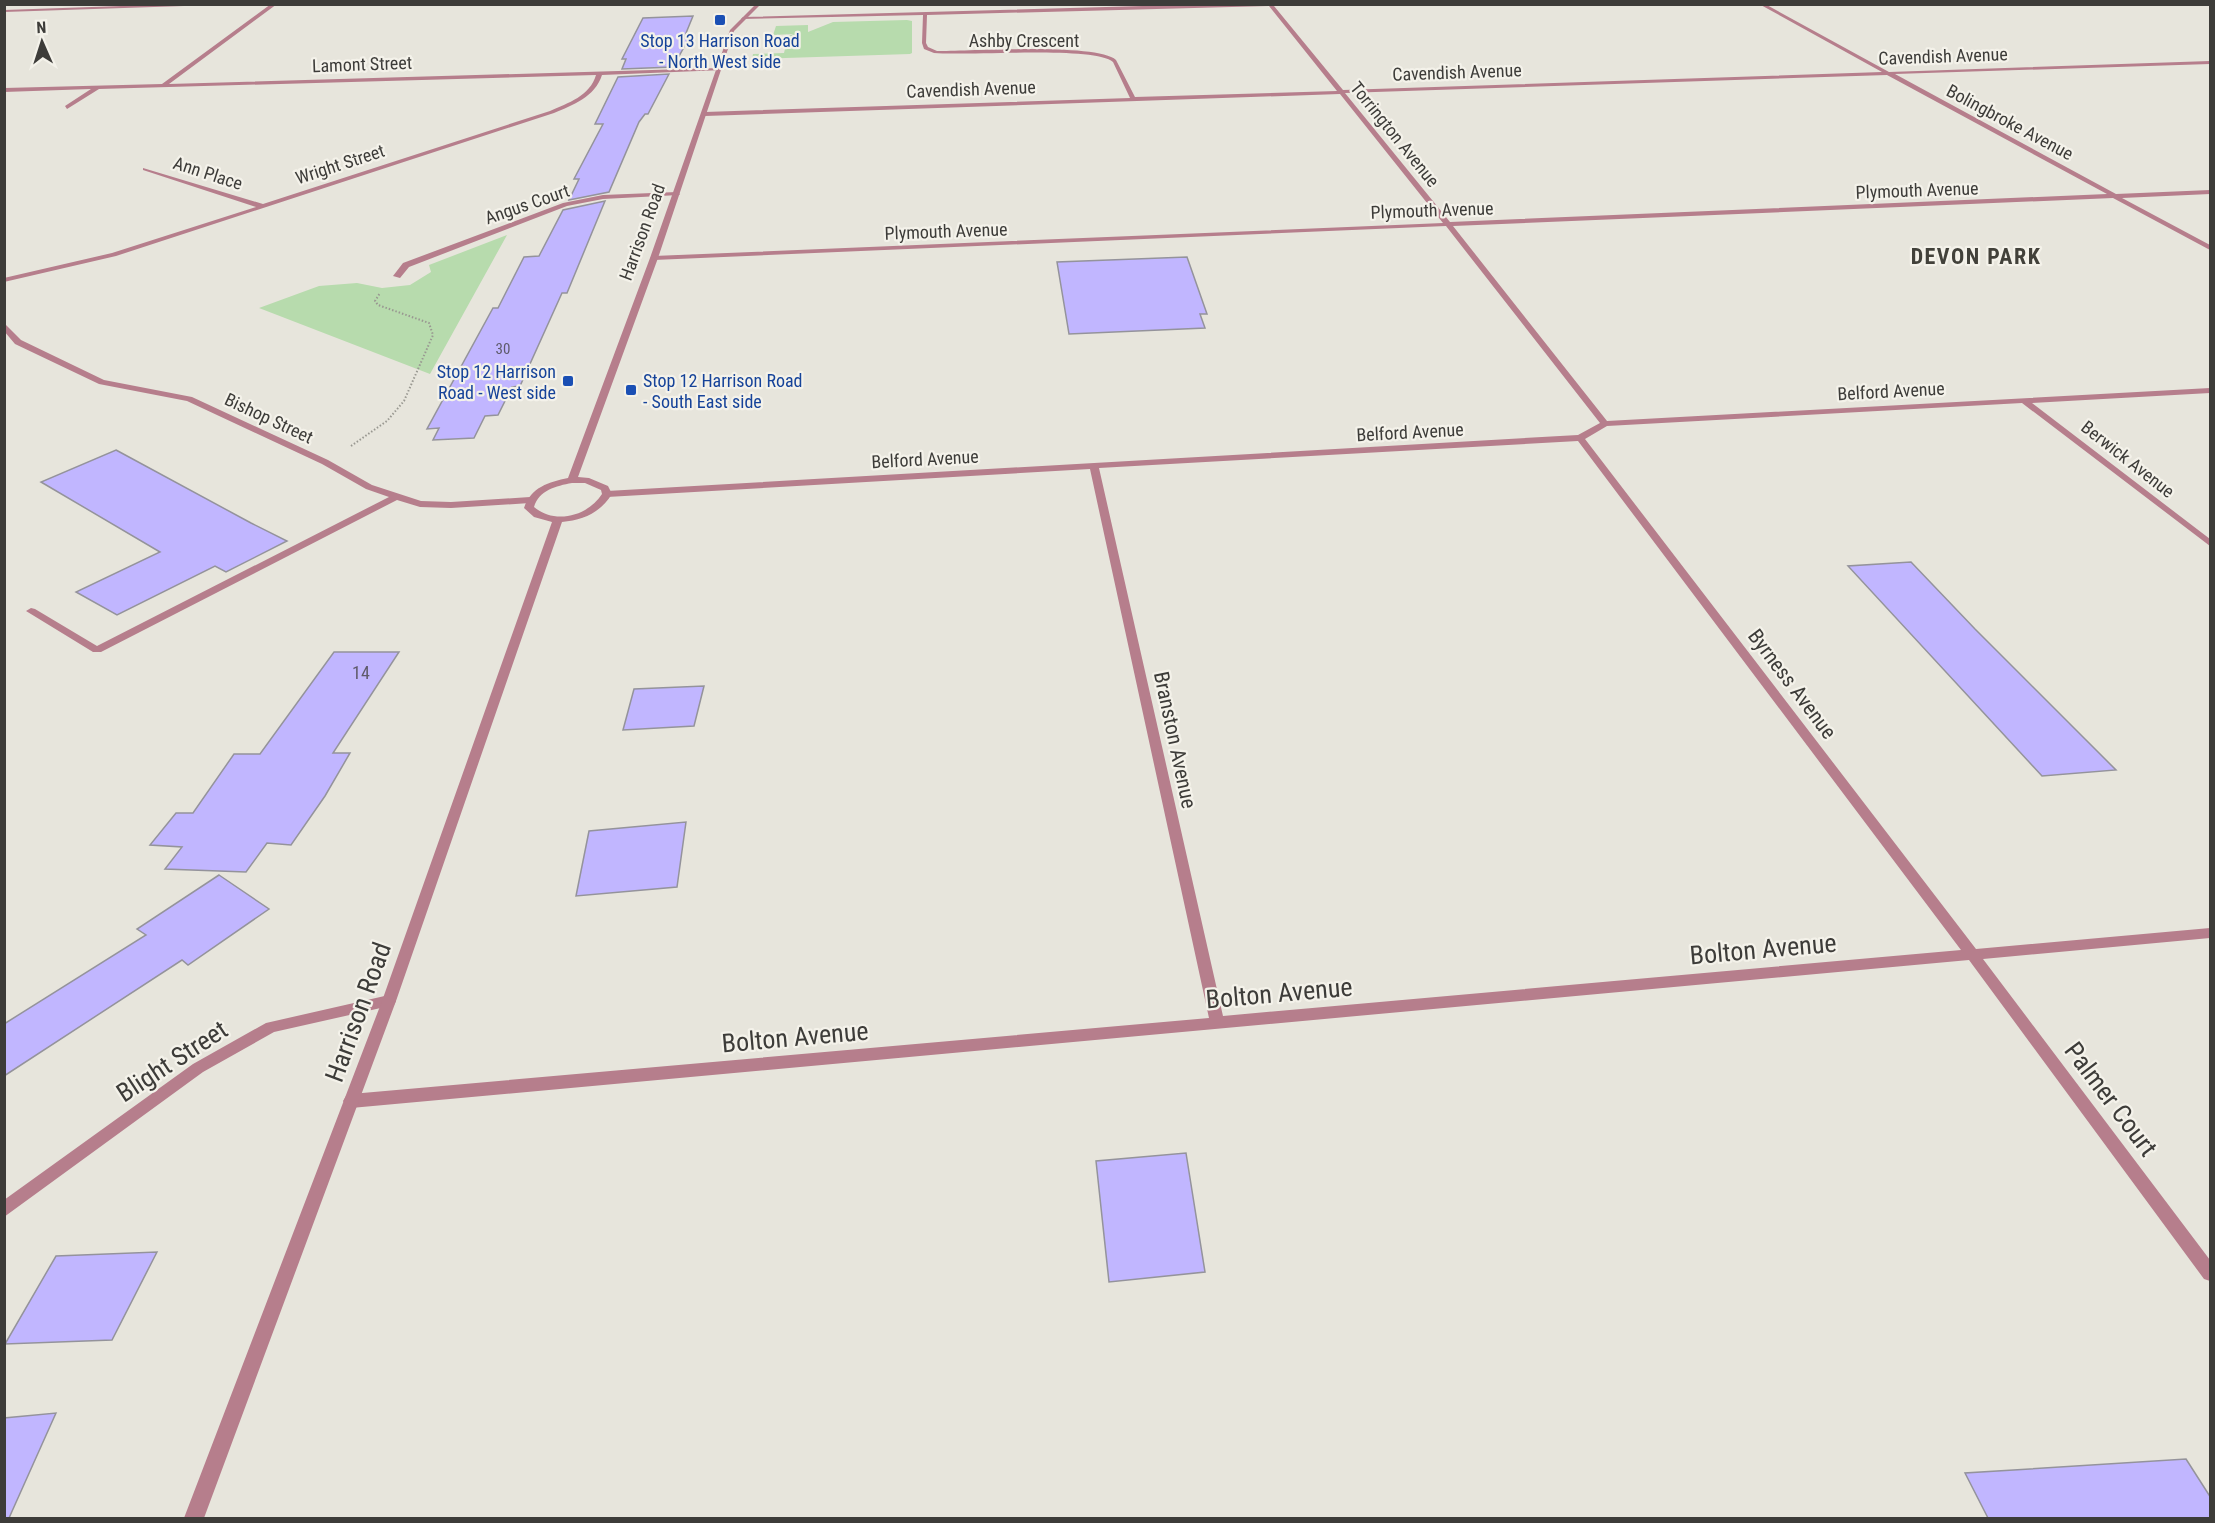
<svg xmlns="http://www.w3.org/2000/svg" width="2215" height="1523" font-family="'Roboto Condensed',sans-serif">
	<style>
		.green { fill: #b7dbad }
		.building { fill: #c1b6ff; stroke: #94939b; stroke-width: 1.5 }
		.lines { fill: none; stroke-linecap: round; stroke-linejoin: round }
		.path { stroke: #999891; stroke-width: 2; stroke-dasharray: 1.5 2; stroke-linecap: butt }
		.minor { fill: #b67e8c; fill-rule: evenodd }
		.tertiary { fill: #b67e8c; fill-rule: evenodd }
		.transit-dot { fill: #1a4fb4; stroke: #f4f2ea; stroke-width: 2 }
		.labels { text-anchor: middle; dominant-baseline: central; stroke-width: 4.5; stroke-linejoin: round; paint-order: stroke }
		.far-number-label { font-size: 15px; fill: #5e5a6a }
		.far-transit-label { font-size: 18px; fill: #164399; stroke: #f4f2ea }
		.far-street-label { font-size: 18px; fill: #3d3c39; stroke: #f4f2ea }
		.number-label { font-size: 18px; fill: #5e5a6a }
		.street-label { font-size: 21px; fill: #3d3c39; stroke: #f4f2ea }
		.far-district-label { font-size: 22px; font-weight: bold; letter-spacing: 1.5px; fill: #42413a; stroke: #f4f2ea }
		.near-street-label { font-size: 26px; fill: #3d3c39; stroke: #f4f2ea }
	</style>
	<rect width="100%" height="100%" fill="#e7e5dc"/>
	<g class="green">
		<path d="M907 20 912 21V53L910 54 752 59 753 54 784 53 788 36 794 34 773 35 776 26 808 25V32L833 22Z"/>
		<path d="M507 235 430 374 259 308 319 286 357 283 382 288 410 285 431 272 429 265Z"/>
	</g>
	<g class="building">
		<path d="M693 16 684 38H689L673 67 622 69 626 59H622L643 18Z"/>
		<path d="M669 74 648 114H645L639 122 609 192 569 200 579 179H574L603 124H595L618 77Z"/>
		<path d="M605 201 567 293H562L520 386 512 387 498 415 485 416 474 438 433 440 439 428 427 429 493 308H498L524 257 539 256 563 210Z"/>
		<path d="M1187 257 1207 314H1200L1205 328 1069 334 1057 262Z"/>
		<path d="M116 450 251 523 287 541 226 572 215 566 117 615 76 592 160 552 41 482Z"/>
		<path d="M1911 562 1975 629 2116 770 2042 776 1848 566Z"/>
		<path d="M334 652H399L333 753H350L325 796 291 845 267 843 246 872 165 869 182 847 150 845 176 813H193L234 754H260Z"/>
		<path d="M704 686 694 726 623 730 634 689Z"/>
		<path d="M686 822 677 887 576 896 589 831Z"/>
		<path d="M219 875 269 909 188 965 182 960 4 1076V1024L146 935 137 929Z"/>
		<path d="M1186 1153 1205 1272 1109 1282 1096 1161Z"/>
		<path d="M157 1252 112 1340 5 1344 56 1256Z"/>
		<path d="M56 1413 9 1518H4V1418Z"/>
		<path d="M2186 1459 2211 1498V1518H1988L1965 1473Z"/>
	</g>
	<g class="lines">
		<path class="path" d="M351 446 387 421 404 401 433 335 429 323 378 305 375 301 380 293"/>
		<g class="minor">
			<path d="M179 4H244L4 12V10Z"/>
			<path d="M271 4H277L169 84 720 68 723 70 602 75C595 97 573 105 554 113L116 256 4 282V278L112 253 256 207 143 170V168L263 204 550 111C568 103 590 96 596 75L99 89 67 109 65 106 91 89 4 92V88L162 84Z"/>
			<path d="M1214 4H1289L1274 6 1343 90 1882 72 1759 4H1765L1889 72 2210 61V64L1895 74 2116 194 2210 190V194L2122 198 2210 245V250L2113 198 1453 226 1607 421 2210 388V393L2032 403 2210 539V546L2022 403 1607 426 1585 439 1976 949 2210 928V938L1983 959 2210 1260V1281L2204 1279 1969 960 351 1108 346 1106 343 1101 346 1096 351 1094 1209 1018 1090 469 607 497 602 494 607 491 1578 435 1600 423 1446 226 654 260 650 258 654 256 1443 223 1340 94 705 116 702 114 705 112 1130 98 1113 62C1095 46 966 56 934 53L924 49 922 43 923 15 741 19 743 17ZM1269 6 1337 91 1135 97 1116 60C1098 43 968 51 937 51L928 47 926 43 927 15ZM1887 75 2107 194 1450 222 1345 93ZM1578 441 1961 950 1223 1016 1099 468Z"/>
			<path d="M677 192 680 194 679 195 603 199 567 206 409 267 400 278 393 276 403 263 563 203 603 195Z"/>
			<path d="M4 323 21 340 104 380 192 397 328 460 372 485 421 501 451 502 530 497 535 500 530 503 451 508 420 507 397 500 101 652H93L26 611 31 608 35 609 97 646 389 497 366 489 322 464 187 401 99 384 15 344 4 331Z"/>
			<path d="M389 995 394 997 396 1001 394 1005 274 1032 203 1072 4 1217V1200L193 1064 266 1023Z"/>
		</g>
		<path class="tertiary" d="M756 4H761L734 31 658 258 578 477 589 478 608 486 612 494C600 513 583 520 562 522L396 1001 204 1518H184L382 1001 552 522 534 517 524 508C531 487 549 482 568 478L650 258 730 30ZM572 483H585L601 490 602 494C588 516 555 525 534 507 539 490 556 486 572 483Z"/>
	</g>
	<g class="transit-dot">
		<rect x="714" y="14" width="12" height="12" rx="3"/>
		<rect x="562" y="375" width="12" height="12" rx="3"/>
		<rect x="625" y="384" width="12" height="12" rx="3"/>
	</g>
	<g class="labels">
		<g class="far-number-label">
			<text x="503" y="349">30</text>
		</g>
		<g class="far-transit-label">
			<text x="720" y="40">Stop 13 Harrison Road<tspan x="720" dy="21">- North West side</tspan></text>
			<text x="556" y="371" text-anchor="end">Stop 12 Harrison<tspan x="556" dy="21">Road - West side</tspan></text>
			<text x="643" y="380" text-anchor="start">Stop 12 Harrison Road<tspan x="643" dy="21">- South East side</tspan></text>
		</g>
		<g class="far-street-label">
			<text x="1024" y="40">Ashby Crescent</text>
			<text transform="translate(1943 56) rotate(-2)">Cavendish Avenue</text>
			<text transform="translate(362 64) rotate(-2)">Lamont Street</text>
			<text transform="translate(1457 72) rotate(-2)">Cavendish Avenue</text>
			<text transform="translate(971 89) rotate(-2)">Cavendish Avenue</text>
			<text transform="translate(2010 122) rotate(28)">Bolingbroke Avenue</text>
			<text transform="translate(1395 134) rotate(51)">Torrington Avenue</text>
			<text transform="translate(340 164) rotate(-18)">Wright Street</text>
			<text transform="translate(208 173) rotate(18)">Ann Place</text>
			<text transform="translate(1917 190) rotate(-2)">Plymouth Avenue</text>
			<text transform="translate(527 204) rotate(-19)">Angus Court</text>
			<text transform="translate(1432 210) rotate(-2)">Plymouth Avenue</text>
			<text transform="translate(946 231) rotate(-2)">Plymouth Avenue</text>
			<text transform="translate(642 232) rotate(-70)">Harrison Road</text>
			<text transform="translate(1891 391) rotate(-3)">Belford Avenue</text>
			<text transform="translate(269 418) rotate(25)">Bishop Street</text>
			<text transform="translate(1410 432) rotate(-3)">Belford Avenue</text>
			<text transform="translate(925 459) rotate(-3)">Belford Avenue</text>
			<text transform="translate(2128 459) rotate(38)">Berwick Avenue</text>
		</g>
		<g class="number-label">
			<text x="361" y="672">14</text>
		</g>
		<g class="street-label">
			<text transform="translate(1792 684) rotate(53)">Byrness Avenue</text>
			<text transform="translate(1175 740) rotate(78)">Branston Avenue</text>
		</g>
		<g class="far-district-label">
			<text x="1976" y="256">DEVON PARK</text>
		</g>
		<g class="near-street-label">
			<text transform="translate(1763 949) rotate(-5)">Bolton Avenue</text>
			<text transform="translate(1279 993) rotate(-5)">Bolton Avenue</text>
			<text transform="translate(358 1012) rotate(-70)">Harrison Road</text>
			<text transform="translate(795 1037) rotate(-5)">Bolton Avenue</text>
			<text transform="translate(172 1061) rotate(-33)">Blight Street</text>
			<text transform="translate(2111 1099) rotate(53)">Palmer Court</text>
		</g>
	</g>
	<rect width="2215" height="1523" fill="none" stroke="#3d3c39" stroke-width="12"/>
	<g transform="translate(42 42) rotate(357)" stroke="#f4f2ea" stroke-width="4.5" paint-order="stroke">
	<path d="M0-4.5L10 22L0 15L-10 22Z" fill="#3d3c39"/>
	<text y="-9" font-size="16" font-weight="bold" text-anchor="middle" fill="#3d3c39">N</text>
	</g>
</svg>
